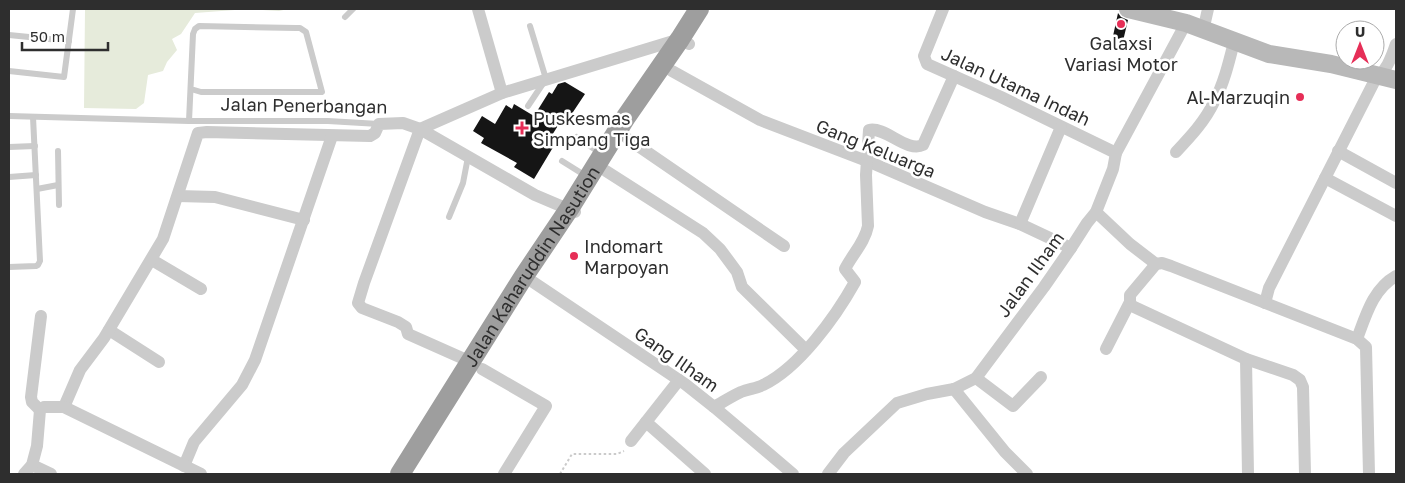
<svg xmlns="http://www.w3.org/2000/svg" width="1405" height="483" font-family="'Golos Text',sans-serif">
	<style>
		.green { fill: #e6ebdb }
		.building { fill: #151515 }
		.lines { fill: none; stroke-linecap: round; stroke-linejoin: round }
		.path { stroke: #cbcbcb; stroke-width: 2; stroke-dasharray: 2.5 2.5; stroke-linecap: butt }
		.service { stroke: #cbcbcb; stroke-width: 6 }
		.minor { stroke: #cbcbcb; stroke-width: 12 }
		.secondary { stroke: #b8b8b8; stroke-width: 18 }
		.trunk { stroke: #9e9e9e; stroke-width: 20 }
		.poi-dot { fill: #e62e57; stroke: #fff; stroke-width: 2 }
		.labels { text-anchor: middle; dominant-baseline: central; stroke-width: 5; stroke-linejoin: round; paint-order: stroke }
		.poi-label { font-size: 18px; fill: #2e2e2e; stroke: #fff; text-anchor: start }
		.street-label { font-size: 18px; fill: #2e2e2e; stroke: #fff }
	</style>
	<rect width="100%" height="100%" fill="#fff"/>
	<path class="green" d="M85 9H288L279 11 248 9 195 13 181 34 172 39 177 50 167 62 163 71 148 75 144 103 136 109 84 108Z"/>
	<g class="building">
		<path d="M1118 13 1121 17 1128 20 1123 41 1113 36Z"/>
		<path d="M565 82 585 94 563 127 559 124 549 140 555 144 534 179 514 167 517 163 481 143 484 138 473 131 482 116 495 124 506 105 512 109 514 104 534 116 549 92 552 94 558 84Z"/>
	</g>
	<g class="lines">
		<path class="path" d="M560 474 572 454H617L624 451"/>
		<g class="service">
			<path d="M345 17 353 9"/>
			<path d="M9 35 69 41"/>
			<path d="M9 71 64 77 73 9"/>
			<path d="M528 106 546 79 530 26"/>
			<path d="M9 116 189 121H328L379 124"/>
			<path d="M189 121 193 34 195 29 199 26 296 28H300L306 32 322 92H201L191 89"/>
			<path d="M577 137 600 153"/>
			<path d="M9 147 35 146"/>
			<path d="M58 151 59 205"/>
			<path d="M562 161 586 176"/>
			<path d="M9 177 36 175"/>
			<path d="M37 189 58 185"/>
			<path d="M449 217 463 183 468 157"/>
			<path d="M9 267 36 266 38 265 40 261 33 117"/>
		</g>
		<g class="minor">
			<path d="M478 9 502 93"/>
			<path d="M943 9 924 56 927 64 1001 97 1116 153"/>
			<path d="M1203 31 1208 9"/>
			<path d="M672 71 760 120 872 163 985 212 1020 224 1071 248"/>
			<path d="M628 139 784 246"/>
			<path d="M1338 151 1396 183"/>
			<path d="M1176 152C1191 136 1205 121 1214 102 1224 83 1229 62 1234 42"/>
			<path d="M606 171 703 233 720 249 737 272 742 287 806 350"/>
			<path d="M1325 178 1396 216"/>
			<path d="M178 196 215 197 304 220"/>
			<path d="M1096 212 1130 244 1156 264"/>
			<path d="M1020 224 1061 127"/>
			<path d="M152 260 201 289"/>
			<path d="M533 282 685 384 714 407 793 474"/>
			<path d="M1265 303 1269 288 1374 82C1386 71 1391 59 1396 44"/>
			<path d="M109 330 159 362"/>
			<path d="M1357 339C1366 315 1373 289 1396 276"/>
			<path d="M1106 349 1130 302"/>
			<path d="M1246 359 1248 474"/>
			<path d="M471 362 408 334 406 327 398 322 362 308 358 303 364 283 420 129 502 93 680 39 689 44"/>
			<path d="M482 369 546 406 504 474"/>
			<path d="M976 378 1013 406 1041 377"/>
			<path d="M954 389 1005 452 1027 474"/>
			<path d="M64 407 80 370 104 338 163 239 198 133 207 132 370 136 375 133 379 124 403 123 420 129 535 195 575 212"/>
			<path d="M714 407C723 402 732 396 741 392 749 389 757 388 763 385 799 368 836 316 855 282L845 269C852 255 865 242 868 226L866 175 869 130C885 126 907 153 923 145L954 76"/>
			<path d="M40 410 32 402 31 397 41 316"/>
			<path d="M646 422 705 474"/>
			<path d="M631 441 679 380"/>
			<path d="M32 465 51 474"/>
			<path d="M184 466 194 442 242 385 255 360 332 136"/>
			<path d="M24 474 32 465 37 446 40 410 44 407H64L201 474"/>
			<path d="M828 474 844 453 897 403 927 394 954 389 976 378 1044 287 1071 248 1087 223 1096 212 1113 169 1116 153 1186 23"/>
			<path d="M1305 474 1303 387 1300 380 1293 375 1246 359 1132 306 1130 302V295L1156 264 1162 263 1171 266 1357 339 1366 347 1369 474"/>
		</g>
		<path class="secondary" d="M1128 9 1186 23 1269 54 1331 64 1396 80"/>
		<path class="trunk" id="s1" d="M400 474 524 276 569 209 626 117 680 39 699 9"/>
	</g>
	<g class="poi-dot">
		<circle cx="1121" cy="24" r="5"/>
		<circle cx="1300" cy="97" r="5"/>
		<path d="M519.5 120.5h5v5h5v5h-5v5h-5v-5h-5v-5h5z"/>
		<circle cx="574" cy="256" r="5"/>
	</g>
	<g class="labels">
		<g class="poi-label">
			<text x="1121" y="43" text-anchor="middle">Galaxsi<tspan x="1121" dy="21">Variasi Motor</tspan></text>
			<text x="1290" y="97" text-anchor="end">Al-Marzuqin</text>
			<text x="533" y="118">Puskesmas<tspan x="533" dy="21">Simpang Tiga</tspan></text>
			<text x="584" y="246">Indomart<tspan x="584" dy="21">Marpoyan</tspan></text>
		</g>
		<g class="street-label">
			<text transform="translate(1016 86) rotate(25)">Jalan Utama Indah</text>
			<text transform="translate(304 105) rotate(1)">Jalan Penerbangan</text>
			<text transform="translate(876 148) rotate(22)">Gang Keluarga</text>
			<text stroke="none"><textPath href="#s1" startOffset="246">Jalan Kaharuddin Nasution</textPath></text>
			<text transform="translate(1030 274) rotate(-54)">Jalan Ilham</text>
			<text transform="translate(677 359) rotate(35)">Gang Ilham</text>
		</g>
	</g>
	<rect width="1405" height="483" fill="none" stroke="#2e2e2e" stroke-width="20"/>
	<g transform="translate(1360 45)"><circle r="24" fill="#ffffff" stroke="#ababab"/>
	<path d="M0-4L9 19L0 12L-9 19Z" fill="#e62e57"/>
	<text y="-8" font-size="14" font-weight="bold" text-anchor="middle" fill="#2e2e2e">U</text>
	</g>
	<path d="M22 42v8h86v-8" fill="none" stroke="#2e2e2e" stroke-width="2.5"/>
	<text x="30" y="42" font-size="15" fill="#2e2e2e" stroke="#ffffff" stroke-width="4" paint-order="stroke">50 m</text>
</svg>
